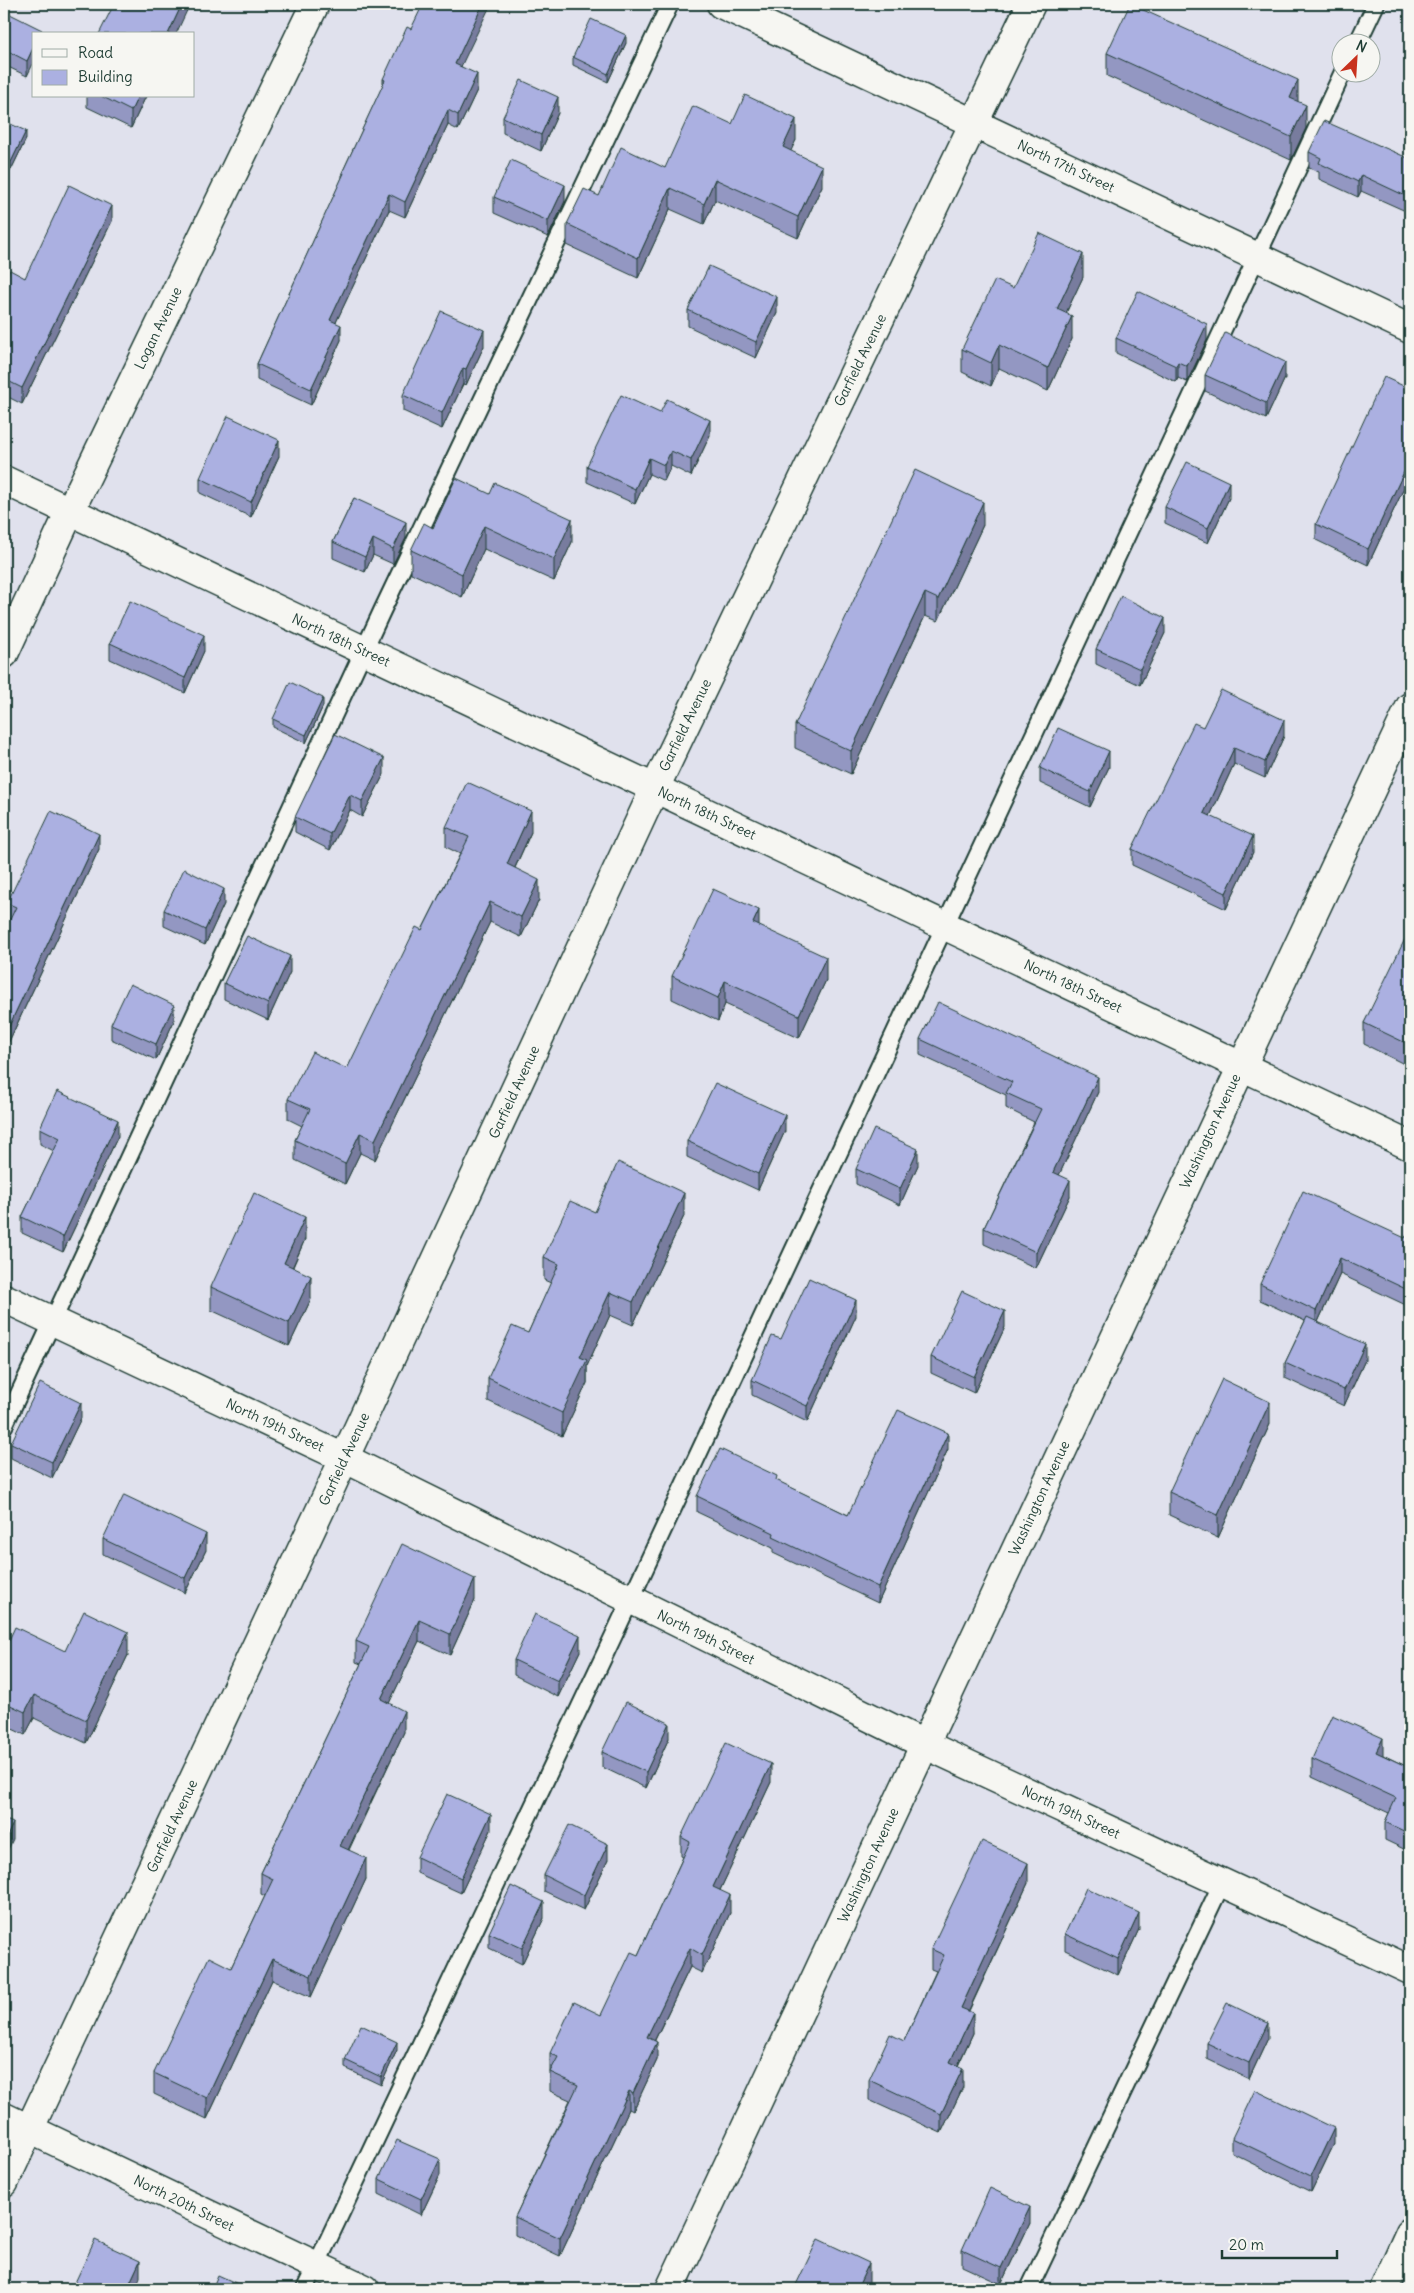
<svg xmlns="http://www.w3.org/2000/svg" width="1414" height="2293" font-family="Delius,sans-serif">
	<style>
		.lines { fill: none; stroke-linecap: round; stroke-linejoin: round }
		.service-casing { stroke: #1f3d34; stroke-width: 20 }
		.minor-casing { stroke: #1f3d34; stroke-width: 31 }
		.service { stroke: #f6f6f2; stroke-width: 16 }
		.minor { stroke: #f6f6f2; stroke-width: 28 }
		.wall { fill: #9397c2; stroke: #1f3d34 }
		.shaded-wall { fill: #787b9e; stroke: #1f3d34 }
		.building { fill: #abb0e1; stroke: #1f3d34 }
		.labels { text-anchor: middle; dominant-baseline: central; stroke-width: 4; stroke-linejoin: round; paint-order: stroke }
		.street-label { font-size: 14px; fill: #1f3d34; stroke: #f6f6f2 }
	</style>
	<rect width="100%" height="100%" fill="#e0e1ed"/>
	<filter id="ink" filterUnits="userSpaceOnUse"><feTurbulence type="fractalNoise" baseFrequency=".02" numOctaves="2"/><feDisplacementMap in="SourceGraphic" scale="10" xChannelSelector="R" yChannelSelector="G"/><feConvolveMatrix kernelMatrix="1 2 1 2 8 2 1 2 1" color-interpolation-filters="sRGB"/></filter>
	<g filter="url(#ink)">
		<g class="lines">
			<defs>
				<g id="service">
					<path d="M1358 42 1376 4"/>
					<path d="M4 1426 382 611 670 4"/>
					<path d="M305 2289 613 1637 1343 72"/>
					<path d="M1029 2289 1222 1883"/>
				</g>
				<g id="minor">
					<path d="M721 4 1410 329"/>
					<path d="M4 480 1410 1146"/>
					<path d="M4 654 70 511 315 4"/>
					<path d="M4 1298 344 1458 924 1744 1410 1970"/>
					<path d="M4 2117 365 2289"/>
					<path d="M4 2183 324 1502 655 788 1031 4"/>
					<path d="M670 2289 1410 707"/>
					<path d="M1384 2289 1410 2232"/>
				</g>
			</defs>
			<use href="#service" class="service-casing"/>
			<use href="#minor" class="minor-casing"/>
			<use href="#service" class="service"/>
			<use href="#minor" class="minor"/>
		</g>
		<g class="wall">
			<path d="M4 11 42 34 27 76 4 65Z"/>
			<path d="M626 43 608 82 573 65V57Z"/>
			<path d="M1107 53 1298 102 1306 128 1291 160 1107 76Z"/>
			<path d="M461 66 477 90 458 130 448 125 405 217 389 210 336 322 341 340 311 405 257 380V364L342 178V173L383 85V79Z"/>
			<path d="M87 96H146L131 128 87 107Z"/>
			<path d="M558 113 541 151 503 133V117Z"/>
			<path d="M4 121 26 139 11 170 4 167Z"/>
			<path d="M732 124 796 140 790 151 822 186 798 238 715 200 704 224 670 209 638 278 567 245V224L599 196 665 168Z"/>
			<path d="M1309 152 1410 159V213L1361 191 1358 197 1319 179V172L1309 168Z"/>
			<path d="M494 197 565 201 548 237 494 213Z"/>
			<path d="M112 221 22 404 4 395V282L25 278Z"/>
			<path d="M1083 277 1066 313 1072 339 1048 391 999 368 991 386 962 372V349L1013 288Z"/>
			<path d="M688 310 777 313 756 358 688 326Z"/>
			<path d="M1116 338 1207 340 1187 382 1178 378 1176 382 1116 353Z"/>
			<path d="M484 346 466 385 463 384 442 429 403 411V395Z"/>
			<path d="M1205 375 1285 378 1266 419 1205 391Z"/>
			<path d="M1410 389V475L1368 565 1316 540V524Z"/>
			<path d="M660 413 710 435 691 476 671 466 664 481 649 474 635 504 587 482V466Z"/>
			<path d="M279 456 251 517 200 493V478Z"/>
			<path d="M490 494 572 542 554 581 484 549 462 597 411 573V550L433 528Z"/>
			<path d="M354 498 406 538 393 564 373 555 365 572 333 558V542Z"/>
			<path d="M1229 498 1208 543 1165 523V507Z"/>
			<path d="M983 525 938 621 925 616 851 774 795 748V725Z"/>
			<path d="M1165 633 1140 685 1096 664V649Z"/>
			<path d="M110 643 204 651 185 693 110 659Z"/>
			<path d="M323 706 306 743 273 727V719Z"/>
			<path d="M1203 727 1284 736 1265 778 1234 764 1210 816 1253 852 1226 909 1132 865V849Z"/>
			<path d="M1109 767 1090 807 1040 783V768Z"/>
			<path d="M384 774 362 817 350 810 330 850 295 832V817Z"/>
			<path d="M446 827 531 832 515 868 539 900 521 937 490 922 375 1160 360 1153 345 1184 295 1160V1140L302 1126 288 1119V1099L347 1069 422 930 460 854 446 847Z"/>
			<path d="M99 849 4 1052V932L10 919 7 918V903Z"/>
			<path d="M224 904 205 945 164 926V910Z"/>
			<path d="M759 926 826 980 799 1038 725 1004 718 1021 672 999V976Z"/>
			<path d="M1410 942V1067L1364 1044V1023Z"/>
			<path d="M290 972 268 1020 224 999V983Z"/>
			<path d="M174 1021 156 1060 111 1039V1024Z"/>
			<path d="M920 1039 1098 1092 1059 1175 1070 1196 1036 1268 984 1244V1228L1034 1122 1006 1108V1095L920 1055Z"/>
			<path d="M40 1128 118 1136 63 1252 22 1233V1217L54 1151 40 1144Z"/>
			<path d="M785 1131 758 1190 687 1157V1141Z"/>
			<path d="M918 1165 900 1205 856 1184V1169Z"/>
			<path d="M595 1212 684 1216 633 1325 610 1315 587 1366V1383L562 1436 488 1401V1378L528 1333 551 1283 544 1280V1257Z"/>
			<path d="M1410 1236V1307L1340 1274 1318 1322 1365 1360 1344 1406 1285 1378V1363L1305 1321 1260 1300V1284Z"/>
			<path d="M305 1239 293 1267 311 1299 289 1346 211 1310V1287Z"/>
			<path d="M856 1316 807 1422 752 1395V1380L781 1339Z"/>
			<path d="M1005 1327 974 1393 931 1373V1357Z"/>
			<path d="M81 1418 52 1478 11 1458V1443Z"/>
			<path d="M1270 1424 1218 1538 1169 1515V1492Z"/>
			<path d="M948 1449 878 1603 773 1553V1548L697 1512V1496L777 1481 848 1515Z"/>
			<path d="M103 1539 206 1550 185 1593 103 1554Z"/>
			<path d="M475 1600 450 1655 419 1641 389 1703 404 1732 349 1850 366 1879 311 1997 272 1980 207 2119 154 2094V2073L231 1968 265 1896 261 1894V1873L361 1664 356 1662V1641Z"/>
			<path d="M4 1651H65L128 1655 86 1743 34 1718 25 1735 4 1725Z"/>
			<path d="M580 1651 558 1697 514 1675V1660Z"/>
			<path d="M669 1738 646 1788 602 1767V1752Z"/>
			<path d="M1383 1755 1410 1768V1852L1385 1840V1822L1389 1813 1312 1777V1759Z"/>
			<path d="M771 1782 720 1890 730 1913 702 1973 690 1967 655 2040 657 2060 633 2111 629 2109 560 2256 515 2235V2217L570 2100 550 2091V2053L601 2015 638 1955 683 1857 681 1856V1837Z"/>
			<path d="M491 1830 461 1893 417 1873V1857Z"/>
			<path d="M608 1860 584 1910 544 1891V1875Z"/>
			<path d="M1028 1883 969 2011 973 2033 958 2066 963 2087 941 2133 869 2100V2080L904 2041 936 1971 931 1969V1949Z"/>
			<path d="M544 1918 522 1964 489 1948V1933Z"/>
			<path d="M1139 1929 1118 1975 1065 1950V1934Z"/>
			<path d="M1268 2038 1249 2079 1207 2059V2043Z"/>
			<path d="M397 2050 381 2085 345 2068V2060Z"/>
			<path d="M1232 2138 1334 2144 1311 2192 1232 2153Z"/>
			<path d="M440 2175 421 2215 379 2194V2179Z"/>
			<path d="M1030 2223 1001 2284 962 2266V2250Z"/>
		</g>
		<g class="shaded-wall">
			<path d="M182 4H190L176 34H168Z"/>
			<path d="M483 4H491L455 79V64Z"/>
			<path d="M626 35V43L608 82V74Z"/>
			<path d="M34 46V62L27 76V61Z"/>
			<path d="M477 74V90L458 130V115Z"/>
			<path d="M1298 80V103L1290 98Z"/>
			<path d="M138 96H146L131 128V111Z"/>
			<path d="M558 97V113L541 151V135Z"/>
			<path d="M1306 105V128L1291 160V137Z"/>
			<path d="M448 110V125L405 217V202Z"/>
			<path d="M796 119V140L783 168V147Z"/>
			<path d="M26 131V139L11 170V162Z"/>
			<path d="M822 166V186L798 238V217Z"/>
			<path d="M1361 175V191L1358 197V182Z"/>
			<path d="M715 179V200L704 224V204Z"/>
			<path d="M565 185V201L548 237V221Z"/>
			<path d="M670 188V209L638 278V258Z"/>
			<path d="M389 194V210L330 335V320Z"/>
			<path d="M112 206V221L22 404V388Z"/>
			<path d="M1083 254V277L1057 332V309Z"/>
			<path d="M777 297V313L756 358V342Z"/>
			<path d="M1072 316V339L1048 391V368Z"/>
			<path d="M1207 324V340L1187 382V366Z"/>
			<path d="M341 325V340L311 405V389Z"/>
			<path d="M484 330V346L466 385V369Z"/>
			<path d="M999 345V368L991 386V363Z"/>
			<path d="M1178 362V378L1176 382V366Z"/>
			<path d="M1285 362V378L1266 419V403Z"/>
			<path d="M463 368V384L442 429V413Z"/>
			<path d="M710 420V435L691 476V460Z"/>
			<path d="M279 440V456L251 517V502Z"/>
			<path d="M671 451V466L664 481V465Z"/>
			<path d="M649 458V474L635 504V489Z"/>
			<path d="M1410 459V475L1368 565V549Z"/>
			<path d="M1229 482V498L1208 543V528Z"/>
			<path d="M983 502V525L938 621V599Z"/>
			<path d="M572 519V542L554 581V559Z"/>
			<path d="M406 522V538L393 564V549Z"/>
			<path d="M484 526V549L462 597V574Z"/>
			<path d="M373 539V555L365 572V557Z"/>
			<path d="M925 593V616L851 774V751Z"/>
			<path d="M1165 618V633L1140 685V669Z"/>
			<path d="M204 635V651L185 693V678Z"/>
			<path d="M323 698V706L306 743V735Z"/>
			<path d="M1284 720V736L1265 778V762Z"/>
			<path d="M1234 748V764L1204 829V813Z"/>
			<path d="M1109 751V767L1090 807V792Z"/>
			<path d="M384 758V774L362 817V801Z"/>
			<path d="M350 795V810L330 850V834Z"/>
			<path d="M531 811V832L507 885V864Z"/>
			<path d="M99 834V849L4 1052V1037Z"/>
			<path d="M1253 836V852L1226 909V893Z"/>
			<path d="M539 880V900L521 937V917Z"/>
			<path d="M224 889V904L205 945V930Z"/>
			<path d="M490 902V922L375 1160V1140Z"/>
			<path d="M759 910V933L753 923Z"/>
			<path d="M290 956V972L268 1020V1004Z"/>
			<path d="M826 957V980L799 1038V1015Z"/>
			<path d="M725 981V1004L718 1021V998Z"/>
			<path d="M174 1005V1021L156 1060V1044Z"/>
			<path d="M1098 1077V1092L1053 1188V1172Z"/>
			<path d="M785 1115V1131L758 1190V1174Z"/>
			<path d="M118 1120V1136L63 1252V1237Z"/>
			<path d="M360 1133V1153L345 1184V1164Z"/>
			<path d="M918 1149V1165L900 1205V1189Z"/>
			<path d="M1070 1180V1196L1036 1268V1252Z"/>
			<path d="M684 1193V1216L633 1325V1302Z"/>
			<path d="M305 1217V1239L284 1286V1263Z"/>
			<path d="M1340 1258V1274L1316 1326V1311Z"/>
			<path d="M311 1276V1299L289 1346V1323Z"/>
			<path d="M610 1292V1315L587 1366V1383L562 1436V1413L580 1357Z"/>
			<path d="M856 1300V1316L807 1422V1406Z"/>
			<path d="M1005 1311V1327L974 1393V1377Z"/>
			<path d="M1365 1344V1360L1344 1406V1390Z"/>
			<path d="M1270 1402V1424L1218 1538V1515Z"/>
			<path d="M81 1403V1418L52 1478V1462Z"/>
			<path d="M948 1433V1449L878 1603V1587Z"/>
			<path d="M206 1534V1550L185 1593V1578Z"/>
			<path d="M475 1579V1600L450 1655V1634Z"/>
			<path d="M419 1620V1641L381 1720V1699Z"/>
			<path d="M128 1632V1655L86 1743V1720Z"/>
			<path d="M580 1635V1651L558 1697V1681Z"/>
			<path d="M34 1695V1718L25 1735V1712Z"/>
			<path d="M404 1711V1732L340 1867V1846Z"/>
			<path d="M669 1723V1738L646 1788V1772Z"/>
			<path d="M1383 1738V1756L1376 1752Z"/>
			<path d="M771 1764V1782L713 1905V1887Z"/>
			<path d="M491 1814V1830L461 1893V1878Z"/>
			<path d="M13 1823V1839L4 1858V1843Z"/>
			<path d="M608 1844V1860L584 1910V1895Z"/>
			<path d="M366 1858V1879L311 1997V1976Z"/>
			<path d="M1028 1863V1883L961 2027V2008Z"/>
			<path d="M730 1895V1913L702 1973V1955Z"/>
			<path d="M544 1902V1918L522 1964V1948Z"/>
			<path d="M1139 1913V1929L1118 1975V1959Z"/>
			<path d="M690 1948V1967L647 2056V2037Z"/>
			<path d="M272 1959V1980L207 2119V2098Z"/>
			<path d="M973 2013V2033L950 2082V2062Z"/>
			<path d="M1268 2023V2038L1249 2079V2063Z"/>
			<path d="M397 2042V2050L381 2085V2077Z"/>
			<path d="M657 2042V2060L633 2111V2093Z"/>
			<path d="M963 2068V2087L941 2133V2114Z"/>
			<path d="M629 2091V2109L560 2256V2238Z"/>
			<path d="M1334 2128V2144L1311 2192V2176Z"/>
			<path d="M440 2159V2175L421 2215V2199Z"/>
			<path d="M1030 2207V2223L1001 2284V2268Z"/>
			<path d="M140 2261V2277L135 2289H127Z"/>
			<path d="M869 2263V2286L868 2289H857Z"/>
		</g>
		<g class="building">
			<path d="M114 4H182L168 34H99Z"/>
			<path d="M423 4H483L455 64 477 74 458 115 448 110 405 202 389 194 330 320 341 325 311 389 257 364 344 173H342L385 80 383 79 407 27 411 29Z"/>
			<path d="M1130 4 1298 80 1290 98 1306 105 1291 137 1107 53Z"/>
			<path d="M4 11 42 30 40 34H34V46L27 61 4 49Z"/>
			<path d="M591 19 626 35 608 74 573 57Z"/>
			<path d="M521 80 558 97 541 135 503 117Z"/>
			<path d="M745 95 796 119 783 147 822 166 798 217 715 179 704 204 670 188 638 258 567 224 584 189 599 196 621 147 665 168 693 106 732 124Z"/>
			<path d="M101 96H138L131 111Z"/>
			<path d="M4 121 26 131 11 162 4 159Z"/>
			<path d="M1324 121 1410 159V198L1361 175 1358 182 1319 163 1321 158 1309 152Z"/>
			<path d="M511 160 565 185 548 221 494 197Z"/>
			<path d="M69 185 112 206 22 388 4 379V282L10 270 25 278Z"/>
			<path d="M1039 233 1083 254 1057 309 1072 316 1048 368 999 345 991 363 962 349 995 280 1013 288Z"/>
			<path d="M709 266 777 297 756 342 688 310Z"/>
			<path d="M1138 291 1207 324 1187 366 1178 362 1176 366 1116 338Z"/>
			<path d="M441 311 484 330 466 369 463 368 442 413 403 395Z"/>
			<path d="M1225 333 1285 362 1266 403 1205 375Z"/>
			<path d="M1384 377 1410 389V459L1368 549 1316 524Z"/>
			<path d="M621 395 660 413 667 399 710 420 691 460 671 451 664 465 649 458 635 489 587 466Z"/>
			<path d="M228 416 279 440 251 502 200 478Z"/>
			<path d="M1187 462 1229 482 1208 528 1165 507Z"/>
			<path d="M915 470 983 502 938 599 925 593 851 751 795 725Z"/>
			<path d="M456 478 490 494 495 483 572 519 554 559 484 526 462 574 411 550 424 523 433 528Z"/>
			<path d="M354 498 406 522 393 549 373 539 365 557 333 542Z"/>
			<path d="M1121 596 1165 618 1140 669 1096 649Z"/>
			<path d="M130 601 204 635 185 678 110 643Z"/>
			<path d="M290 682 323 698 306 735 273 719Z"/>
			<path d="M1221 690 1284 720 1265 762 1234 748 1204 813 1253 836 1226 893 1132 849 1194 723 1203 727Z"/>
			<path d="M1058 728 1109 751 1090 792 1040 768Z"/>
			<path d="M335 734 384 758 362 801 350 795 330 834 295 817Z"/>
			<path d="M467 782 531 811 507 864 539 880 521 917 490 902 375 1140 360 1133 345 1164 295 1140 310 1109 288 1099 312 1052 347 1069 416 927 422 930 469 837 446 827Z"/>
			<path d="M51 811 99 834 4 1037V932L16 907 7 903Z"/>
			<path d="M184 869 224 889 205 930 164 910Z"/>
			<path d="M713 889 759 910 753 923 826 957 799 1015 725 981 718 998 672 976Z"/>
			<path d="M247 936 290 956 268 1004 224 983Z"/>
			<path d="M1405 939 1410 942V1045L1364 1023Z"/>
			<path d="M130 984 174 1005 156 1044 111 1024Z"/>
			<path d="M938 1002 1098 1077 1053 1172 1070 1180 1036 1252 984 1228 1041 1109 1006 1093 1012 1082 920 1039Z"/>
			<path d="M715 1083 785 1115 758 1174 687 1141Z"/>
			<path d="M57 1091 118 1120 63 1237 22 1217 60 1138 40 1128Z"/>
			<path d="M874 1129 918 1149 900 1189 856 1169Z"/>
			<path d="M618 1162 684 1193 633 1302 610 1292 580 1357 587 1360 562 1413 488 1378 512 1326 528 1333 559 1264 544 1257 570 1201 595 1212Z"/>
			<path d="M1303 1191 1405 1238 1407 1234 1410 1236V1291L1340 1258 1316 1311 1260 1284Z"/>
			<path d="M254 1193 305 1217 284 1263 311 1276 289 1323 211 1287Z"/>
			<path d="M809 1278 856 1300 807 1406 752 1380 772 1336 781 1339Z"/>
			<path d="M962 1291 1005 1311 974 1377 931 1357Z"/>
			<path d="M1307 1317 1365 1344 1344 1390 1285 1363Z"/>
			<path d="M1222 1379 1270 1402 1218 1515 1169 1492Z"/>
			<path d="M40 1383 81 1403 52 1462 11 1443Z"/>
			<path d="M898 1410 948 1433 878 1587 773 1537 774 1533 697 1496 720 1449 777 1476 776 1480 848 1515Z"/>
			<path d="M124 1495 206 1534 185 1578 103 1539Z"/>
			<path d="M402 1544 475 1579 450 1634 419 1620 381 1699 404 1711 340 1846 366 1858 311 1976 272 1959 207 2098 154 2073 209 1957 231 1968 273 1879 261 1873 369 1647 356 1641Z"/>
			<path d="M84 1611 128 1632 86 1720 34 1695 25 1712 4 1702V1651L15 1627 65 1651Z"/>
			<path d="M535 1614 580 1635 558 1681 514 1660Z"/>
			<path d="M626 1702 669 1723 646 1772 602 1752Z"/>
			<path d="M1332 1715 1383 1738 1376 1752 1410 1768V1834L1385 1822 1396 1798 1312 1759Z"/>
			<path d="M726 1743 771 1764 713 1887 730 1895 702 1955 690 1948 647 2037 657 2042 633 2093 629 2091 560 2238 515 2217 578 2085 550 2072 558 2057 550 2053 574 2002 601 2015 631 1952 638 1955 690 1842 681 1837Z"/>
			<path d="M447 1794 491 1814 461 1878 417 1857Z"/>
			<path d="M4 1819 13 1823 4 1843Z"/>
			<path d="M569 1825 608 1844 584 1895 544 1875Z"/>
			<path d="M982 1841 1028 1863 961 2008 973 2013 950 2062 963 2068 941 2114 869 2080 890 2034 904 2041 944 1955 931 1949Z"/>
			<path d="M511 1886 544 1902 522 1948 489 1933Z"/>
			<path d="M1086 1888 1139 1913 1118 1959 1065 1934Z"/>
			<path d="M1227 2003 1268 2023 1249 2063 1207 2043Z"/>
			<path d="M361 2025 397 2042 381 2077 345 2060Z"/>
			<path d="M1255 2090 1334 2128 1311 2176 1232 2138Z"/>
			<path d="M397 2140 440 2159 421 2199 379 2179Z"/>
			<path d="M990 2188 1030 2207 1001 2268 962 2250Z"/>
			<path d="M818 2239 869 2263 857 2289H794Z"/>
			<path d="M95 2240 140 2261 127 2289H72Z"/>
			<path d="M218 2275 249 2289H212Z"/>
			<path d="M770 2283 783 2289H767Z"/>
		</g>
	</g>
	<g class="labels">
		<g class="street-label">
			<text transform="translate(1066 166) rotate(25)">North 17th Street</text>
			<text transform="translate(158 328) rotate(-64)">Logan Avenue</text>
			<text transform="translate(860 360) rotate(-64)">Garfield Avenue</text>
			<text transform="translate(341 640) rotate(25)">North 18th Street</text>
			<text transform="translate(685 725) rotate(-64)">Garfield Avenue</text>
			<text transform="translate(707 813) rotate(25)">North 18th Street</text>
			<text transform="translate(1073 986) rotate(25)">North 18th Street</text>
			<text transform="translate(514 1092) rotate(-65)">Garfield Avenue</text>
			<text transform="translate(1210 1131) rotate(-65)">Washington Avenue</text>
			<text transform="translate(275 1425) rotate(25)">North 19th Street</text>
			<text transform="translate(344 1459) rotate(-65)">Garfield Avenue</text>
			<text transform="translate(1039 1498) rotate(-65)">Washington Avenue</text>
			<text transform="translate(706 1637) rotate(26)">North 19th Street</text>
			<text transform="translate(1071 1812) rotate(25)">North 19th Street</text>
			<text transform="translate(172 1826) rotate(-65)">Garfield Avenue</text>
			<text transform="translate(868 1865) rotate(-65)">Washington Avenue</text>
			<text transform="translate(184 2203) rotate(26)">North 20th Street</text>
		</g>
	</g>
	<rect width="1414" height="2293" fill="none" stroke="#f6f6f2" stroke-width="20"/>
	<rect x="10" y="10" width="1394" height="2273" fill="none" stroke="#1f3d34" stroke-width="2" filter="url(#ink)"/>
	<rect x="32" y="32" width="162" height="65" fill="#f6f6f2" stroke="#a0aca6"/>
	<rect x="42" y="49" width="25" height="8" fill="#f6f6f2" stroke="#a0aca6"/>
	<text x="78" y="58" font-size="15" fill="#1f3d34">Road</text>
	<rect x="42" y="70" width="25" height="15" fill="#abb0e1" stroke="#a0aca6"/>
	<text x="78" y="82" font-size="15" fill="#1f3d34">Building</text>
	<g transform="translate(1356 58) rotate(25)"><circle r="24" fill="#f6f6f2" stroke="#a0aca6"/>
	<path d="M0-4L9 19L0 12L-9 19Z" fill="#c8321e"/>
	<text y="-8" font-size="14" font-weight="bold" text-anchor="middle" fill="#1f3d34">N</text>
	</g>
	<path d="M1222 2250v8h115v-8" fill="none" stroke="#1f3d34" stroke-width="2.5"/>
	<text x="1229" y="2250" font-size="15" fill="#1f3d34" stroke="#f6f6f2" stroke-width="4" paint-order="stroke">20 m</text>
</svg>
